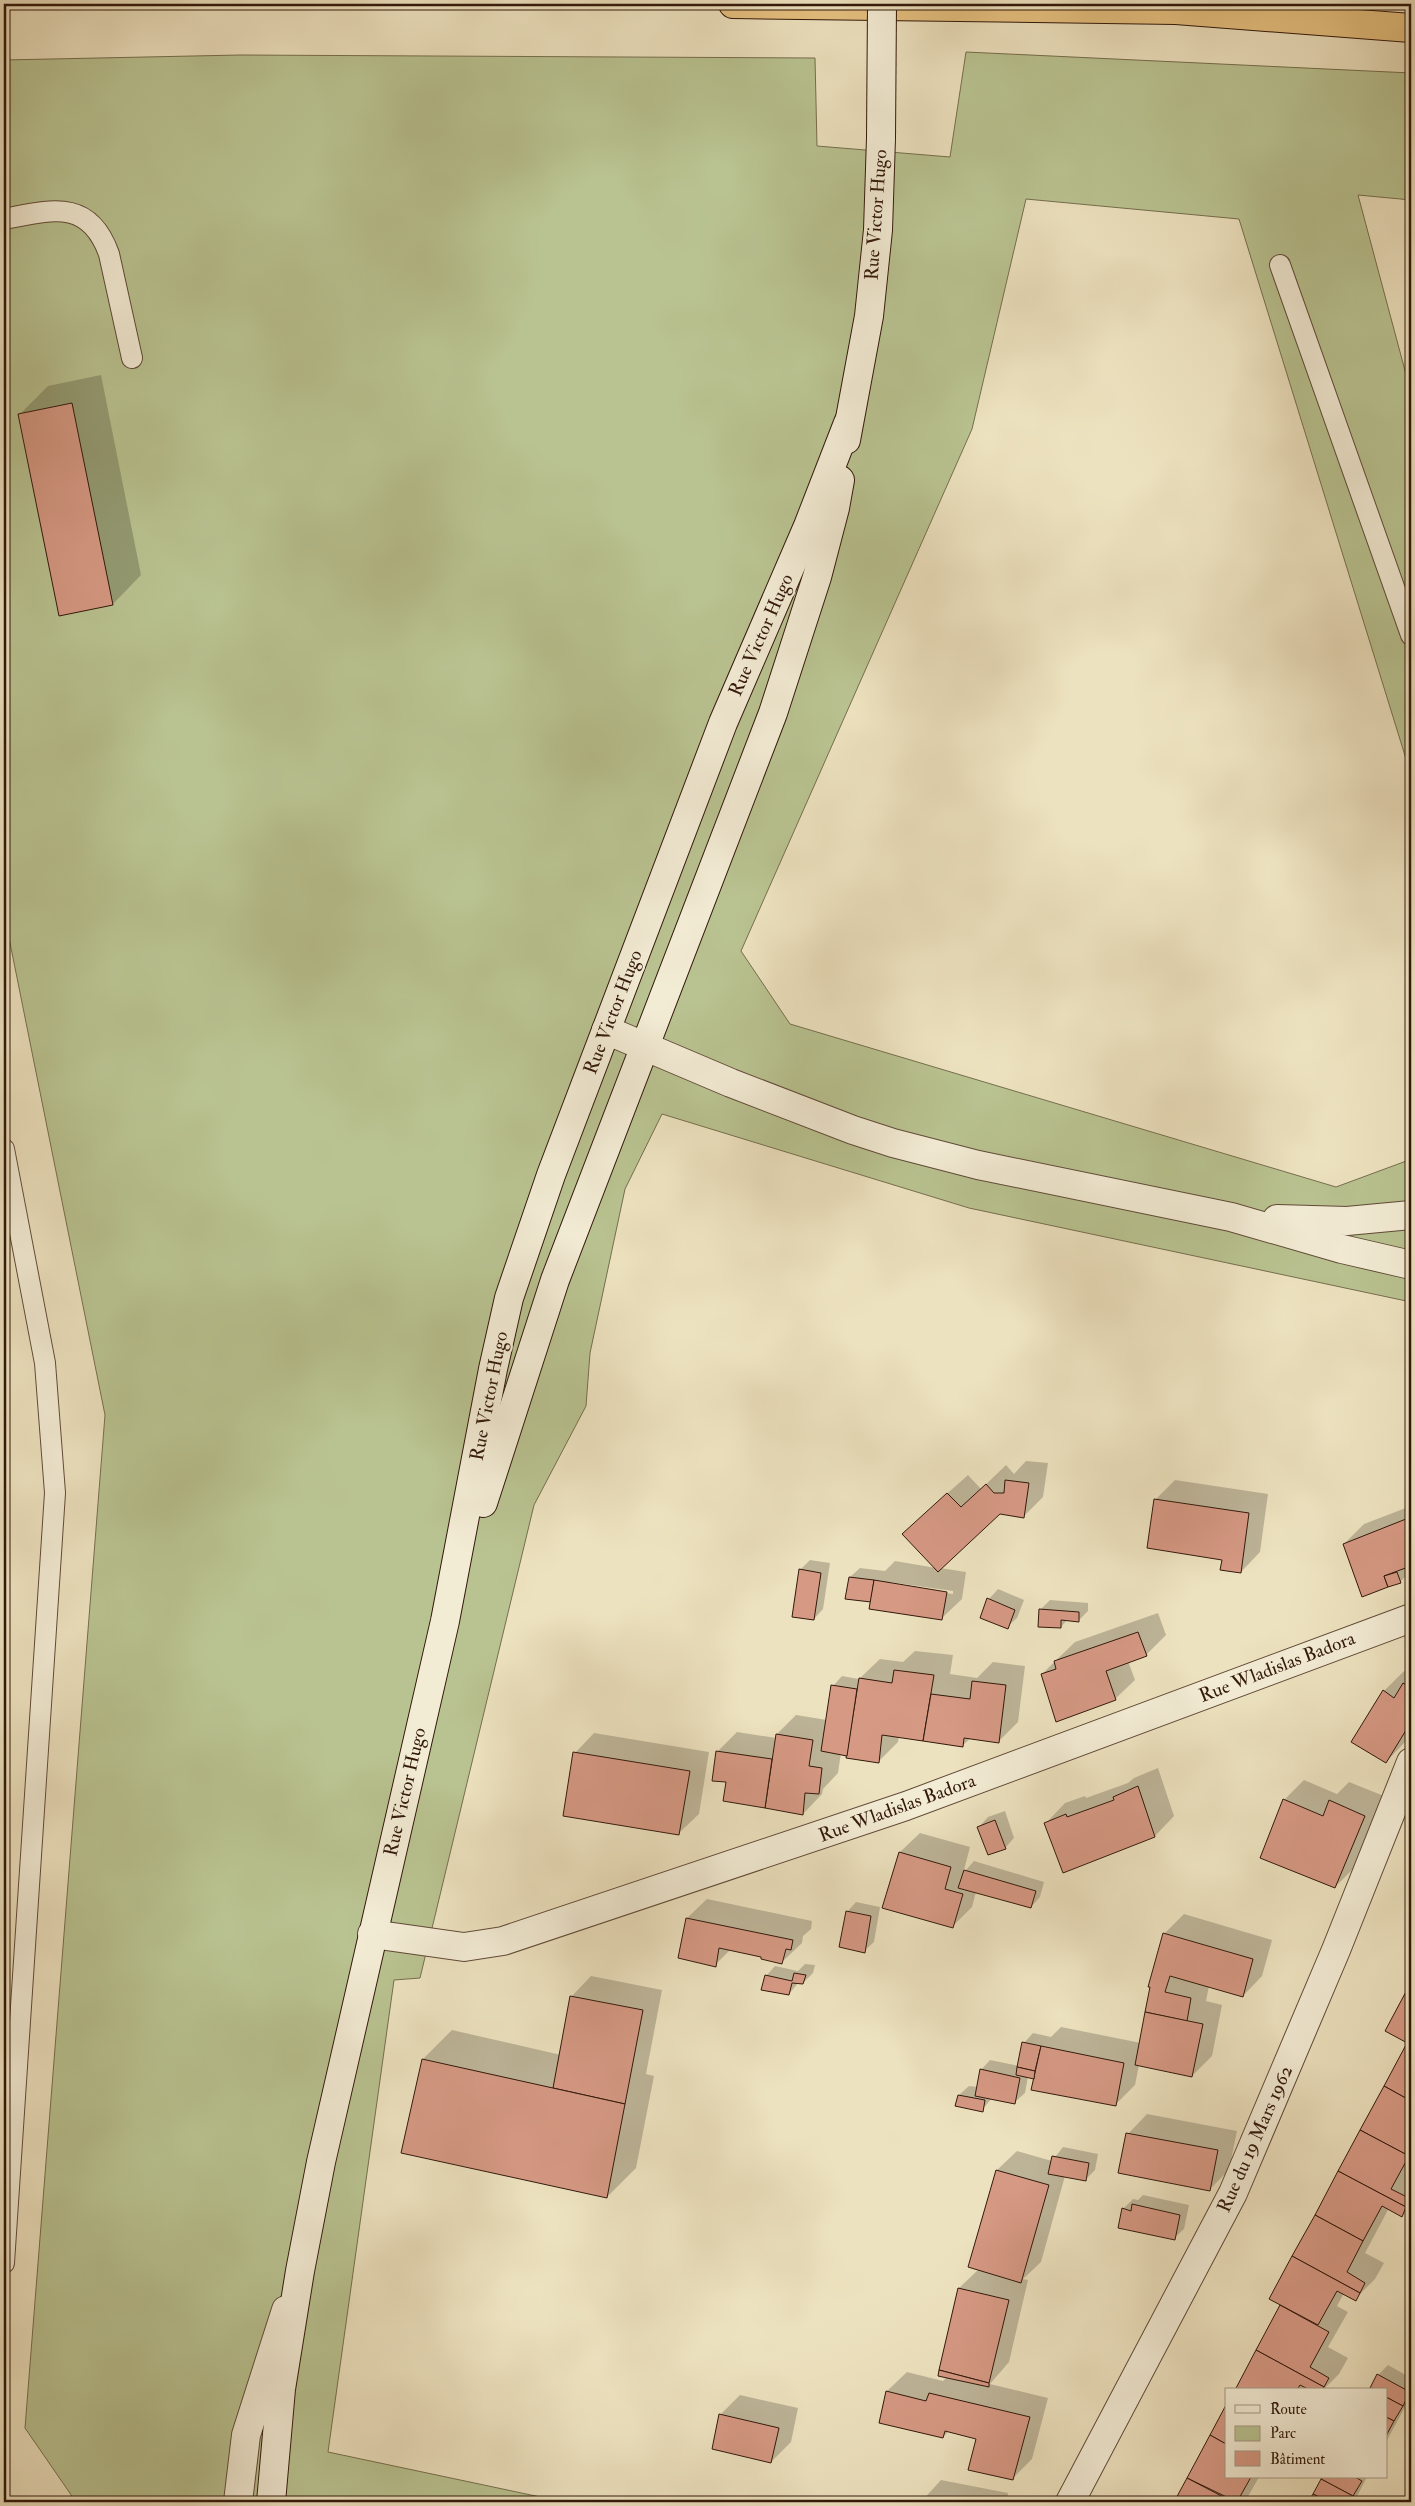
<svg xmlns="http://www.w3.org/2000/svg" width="1415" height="2506" font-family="'IM FELL Double Pica',serif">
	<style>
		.green { fill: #b9c391; stroke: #766e4e }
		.shadow { fill: #0003; fill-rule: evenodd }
		.building { fill: #d69984; stroke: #32180b }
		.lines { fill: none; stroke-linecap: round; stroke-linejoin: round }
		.service-casing { stroke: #614a38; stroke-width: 22 }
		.minor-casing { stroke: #614a38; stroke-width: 30 }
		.tertiary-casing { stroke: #614a38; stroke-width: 30 }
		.secondary-casing { stroke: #32180b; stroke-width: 30 }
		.motorway-casing { stroke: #32180b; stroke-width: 30 }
		.service { stroke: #f3ecd5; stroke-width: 20 }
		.minor { stroke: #f3ecd5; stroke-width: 28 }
		.tertiary { stroke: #f3ecd5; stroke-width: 28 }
		.secondary { stroke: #f3ecd5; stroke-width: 28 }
		.motorway { stroke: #e6c180; stroke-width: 28 }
		.secondary-bridge-casing { stroke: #32180b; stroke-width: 30; stroke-linecap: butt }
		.secondary-bridge { stroke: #f3ecd5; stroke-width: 28 }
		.labels { text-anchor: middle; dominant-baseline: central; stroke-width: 4.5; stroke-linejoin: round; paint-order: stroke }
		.street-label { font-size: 19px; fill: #32180b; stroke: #f3ecd5 }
	</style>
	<rect width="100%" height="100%" fill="#ede2bf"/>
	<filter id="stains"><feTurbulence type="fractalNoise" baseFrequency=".004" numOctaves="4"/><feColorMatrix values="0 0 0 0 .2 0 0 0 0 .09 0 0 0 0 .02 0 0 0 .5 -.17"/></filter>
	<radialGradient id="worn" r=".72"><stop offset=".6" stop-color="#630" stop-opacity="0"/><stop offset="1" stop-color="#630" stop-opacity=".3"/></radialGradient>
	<path class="green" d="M966 52 1411 73V200L1358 195 1411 393V775L1239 219 1026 199 972 429 741 951 790 1024 1336 1187 1409 1160 1411 1156V1302L969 1208 662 1114 625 1189 590 1353 586 1406 534 1505 420 1978 394 1980 328 2452 564 2502H76L25 2428 105 1415 4 913V60L240 55 815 58 817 146 950 157Z"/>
	<g class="shadow">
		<path d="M101 375 141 575 113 604 19 415 48 386Z"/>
		<path d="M1026 1461 1048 1463 1043 1497 1023 1517 1000 1513 940 1568 966 1572 962 1599 942 1618 872 1601 850 1577 860 1568 885 1571 895 1561 936 1568 923 1515 968 1475 981 1489 1006 1465 1014 1474ZM889 1582 953 1591V1594L889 1584Z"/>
		<path d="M1175 1480 1268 1494 1260 1552 1241 1572 1155 1500Z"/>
		<path d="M1411 1506V1565L1407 1566 1410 1572 1400 1582 1388 1586 1344 1544 1364 1524Z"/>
		<path d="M810 1560 830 1563 823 1609 814 1619 800 1570Z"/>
		<path d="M998 1589 1024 1600 1017 1618 1007 1627 982 1617 989 1599Z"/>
		<path d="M1050 1600 1088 1603V1611L1079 1620 1068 1619 1061 1627 1040 1610Z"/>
		<path d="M1158 1613 1166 1635 1146 1655 1128 1661 1135 1680 1115 1699 1042 1674 1075 1642Z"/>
		<path d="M915 1651 953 1655 950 1674 977 1678 993 1662 1025 1666 1018 1722 998 1742 971 1738 963 1745 899 1736 898 1742 878 1762 841 1753 838 1773 823 1789 822 1794 803 1814 725 1800 728 1781 718 1751 737 1732 776 1738 777 1734 796 1715 827 1720 833 1686 842 1676 859 1679 880 1659 903 1662Z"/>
		<path d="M1404 1671 1411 1677V1732L1405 1742 1386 1762 1353 1742 1384 1691Z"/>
		<path d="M594 1733 709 1752 699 1814 679 1833 575 1753Z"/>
		<path d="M1158 1768 1174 1816 1155 1836 1064 1871 1046 1823 1065 1803 1085 1796 1086 1798 1128 1783 1134 1778Z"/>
		<path d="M1304 1780 1337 1794 1349 1782 1384 1796 1355 1867 1335 1887 1284 1800Z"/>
		<path d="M1005 1811 1014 1838 1005 1848 979 1827 988 1817Z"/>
		<path d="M920 1833 970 1847 964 1870H966L974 1861 1044 1882 1040 1897 1031 1907 976 1892 972 1907 952 1927 884 1907 900 1852Z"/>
		<path d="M707 1899 812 1921 811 1929 803 1936 802 1943 782 1962 731 1949 715 1965 687 1918Z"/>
		<path d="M856 1902 880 1907 874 1942 864 1951 847 1912Z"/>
		<path d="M1184 1914 1272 1940 1262 1976 1243 1996 1209 1986 1206 2001 1222 2005 1212 2056 1192 2076 1139 2065 1135 2085 1115 2105 1028 2076 1025 2093 1015 2102 992 2098 982 2110 959 2095 969 2086 978 2087 981 2070 990 2060 1019 2066 1024 2043 1033 2033 1051 2037 1061 2027 1141 2043 1164 1934Z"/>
		<path d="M805 1964 815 1965 813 1973 803 1983 799 1982 789 1994 766 1976 775 1966 798 1971Z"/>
		<path d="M591 1976 662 1990 646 2074 654 2076 636 2168 607 2197 423 2059 452 2030 561 2055 572 1996Z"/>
		<path d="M1411 1984V2205L1401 2215 1389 2208 1365 2253 1384 2263 1375 2279 1355 2299 1344 2293 1337 2306 1348 2312 1328 2347 1348 2358 1339 2374 1323 2390 1307 2387 1305 2390H1236L1282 2304 1271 2298 1409 2043 1386 2031Z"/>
		<path d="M1147 2114 1237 2131 1229 2170 1209 2190 1128 2134Z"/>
		<path d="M1063 2147 1098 2154 1095 2170 1085 2180 1065 2176 1041 2262 1023 2279 1028 2280 1009 2362 990 2384 1048 2398 1032 2459 1012 2479 977 2438 949 2431 943 2437 887 2391 907 2372 943 2381 947 2377 959 2288 979 2269 970 2266 997 2170 1017 2151 1052 2161Z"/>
		<path d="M1143 2195 1189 2205 1184 2229 1174 2238 1123 2209 1133 2199 1138 2200Z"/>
		<path d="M1388 2365 1411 2378V2396L1386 2442V2390H1370L1378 2375Z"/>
		<path d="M740 2395 798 2408 791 2442 771 2462 720 2415Z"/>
		<path d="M1226 2408V2477H1259L1245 2502H1175Z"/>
		<path d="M1323 2477H1367L1354 2502H1310Z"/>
		<path d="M941 2480 1008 2493 1007 2502H921Z"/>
	</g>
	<g class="building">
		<path d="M72 403 113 605 59 616 18 414Z"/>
		<path d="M1005 1480 1029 1483 1024 1518 1000 1514 938 1572 902 1534 947 1493 961 1507 986 1484 994 1493H1004Z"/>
		<path d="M1154 1499 1249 1513 1241 1573 1220 1570 1222 1560 1147 1548Z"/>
		<path d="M1411 1517V1566L1384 1576 1388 1587 1362 1597 1343 1544Z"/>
		<path d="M799 1569 821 1573 814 1620 792 1617Z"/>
		<path d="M1397 1572 1401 1583 1388 1587 1384 1576Z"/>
		<path d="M849 1577 874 1580 871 1602 845 1599Z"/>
		<path d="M874 1580 947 1592 942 1620 869 1609Z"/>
		<path d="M987 1598 1015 1610 1008 1629 980 1618Z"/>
		<path d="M1039 1609 1079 1612V1622L1061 1620V1628L1038 1627Z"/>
		<path d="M1138 1632 1147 1656 1106 1671 1116 1700 1056 1722 1041 1674 1056 1669 1054 1661Z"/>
		<path d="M894 1670 934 1675 923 1741 882 1735 879 1763 846 1758 859 1678 892 1683Z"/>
		<path d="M972 1681 1006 1685 999 1743 964 1738 963 1747 923 1741 931 1694 970 1699Z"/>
		<path d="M1403 1683 1411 1688V1722L1386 1763 1351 1742 1383 1690 1394 1698Z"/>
		<path d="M831 1685 857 1689 847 1756 821 1751Z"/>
		<path d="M776 1734 813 1740 809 1766 822 1768 819 1794 805 1793 803 1815 765 1808Z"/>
		<path d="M716 1751 772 1759 765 1808 723 1801 726 1782 712 1781Z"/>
		<path d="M573 1752 690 1771 679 1835 563 1816Z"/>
		<path d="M1138 1786 1155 1837 1063 1873 1044 1823 1066 1814 1067 1817 1114 1800 1113 1797Z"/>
		<path d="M1283 1799 1323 1816 1329 1800 1365 1816 1335 1888 1260 1858Z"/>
		<path d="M995 1820 1006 1849 988 1855 977 1827Z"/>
		<path d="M899 1852 951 1867 945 1889 963 1894 953 1928 882 1908Z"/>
		<path d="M964 1870 1036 1891 1031 1908 958 1888Z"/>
		<path d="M846 1911 871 1916 865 1953 839 1947Z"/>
		<path d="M686 1918 793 1940 791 1950 786 1949 782 1964 761 1959V1957L719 1948 716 1967 678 1958Z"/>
		<path d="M1163 1933 1253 1959 1243 1997 1170 1976 1165 1992 1191 1998 1187 2021 1145 2012 1150 1987H1148Z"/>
		<path d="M794 1973 806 1975 803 1984 792 1983 789 1995 761 1990 765 1975 792 1981Z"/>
		<path d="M1409 1986 1411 1987V2045L1385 2031Z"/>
		<path d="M570 1996 643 2010 625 2104 553 2088Z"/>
		<path d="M1145 2012 1203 2024 1192 2077 1135 2065Z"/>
		<path d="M1022 2042 1041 2046 1035 2071 1017 2067Z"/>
		<path d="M1407 2043 1411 2045V2101L1384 2086Z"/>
		<path d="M1041 2046 1124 2063 1116 2106 1031 2090Z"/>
		<path d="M422 2059 625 2104 607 2198 401 2153Z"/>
		<path d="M1017 2067 1035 2071 1034 2079 1016 2075Z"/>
		<path d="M980 2069 1020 2078 1015 2104 975 2096Z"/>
		<path d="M1384 2086 1411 2101V2151L1409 2156 1360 2130Z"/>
		<path d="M958 2095 985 2100 983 2112 955 2106Z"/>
		<path d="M1360 2130 1409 2156 1391 2189 1411 2199 1406 2207 1338 2171Z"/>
		<path d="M1126 2133 1218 2150 1210 2191 1118 2173Z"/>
		<path d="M1052 2156 1089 2163 1086 2181 1048 2174Z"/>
		<path d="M996 2170 1049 2185 1021 2283 968 2267Z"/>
		<path d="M1338 2171 1406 2207 1402 2217 1382 2206 1363 2241 1315 2215Z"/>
		<path d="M1132 2204 1180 2215 1175 2240 1118 2228 1122 2208 1131 2211Z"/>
		<path d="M1315 2215 1363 2241 1347 2272 1365 2283 1360 2293 1292 2256Z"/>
		<path d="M1292 2256 1360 2293 1356 2301 1337 2291 1318 2325 1269 2299Z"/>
		<path d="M958 2288 1009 2300 989 2383 939 2370Z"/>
		<path d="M1280 2305 1329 2332 1310 2367 1329 2378 1324 2387 1256 2350Z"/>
		<path d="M1256 2350 1324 2387 1323 2390H1310L1300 2385 1297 2390H1235Z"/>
		<path d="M939 2370 989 2383V2387L938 2376Z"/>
		<path d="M1377 2374 1410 2392 1403 2406 1386 2397V2390L1370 2388Z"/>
		<path d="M886 2391 926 2401 929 2393 1030 2417 1013 2480 968 2470 976 2439 945 2431 943 2438 879 2423Z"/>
		<path d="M1386 2397 1403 2406 1394 2421 1386 2417Z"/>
		<path d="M1226 2405V2444L1210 2435Z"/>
		<path d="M719 2414 779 2428 771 2463 712 2449Z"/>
		<path d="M1386 2417 1394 2421 1386 2436Z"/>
		<path d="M1210 2435 1226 2444V2477H1251L1237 2502 1187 2478Z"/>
		<path d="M1322 2477H1355L1362 2481 1353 2496 1321 2479Z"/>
		<path d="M1187 2478 1233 2502H1174Z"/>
		<path d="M1321 2479 1353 2496 1350 2502H1329L1313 2494Z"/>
		<path d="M1313 2494 1329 2502H1308Z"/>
	</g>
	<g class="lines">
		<defs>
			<g id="service">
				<path d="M4 219C51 210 89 198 109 254L132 358"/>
				<path d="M1280 265 1411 635"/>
				<path d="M4 1149 45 1363 55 1493 4 2263"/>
			</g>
			<g id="minor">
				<path d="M372 1934 464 1947 503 1941 906 1806 1411 1618"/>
				<path d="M238 2502 246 2435 286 2310"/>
				<path d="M1070 2502 1233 2193 1336 1950 1411 1762"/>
			</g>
			<g id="tertiary">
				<path d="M606 1030 731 1083 853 1130 893 1143 978 1165 1231 1217 1342 1249 1411 1265"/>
				<path d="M1277 1219 1347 1221 1411 1215"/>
			</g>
			<g id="secondary">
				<path d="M846 440 869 316 878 230 881 138"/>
				<path d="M483 1503 555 1280 773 713 817 577 835 508 840 480"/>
				<path d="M271 2502 281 2389 300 2271 321 2162 445 1621 493 1369 509 1298 551 1175 723 723 808 526 848 423"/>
			</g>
			<path id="motorway" d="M733 4 1176 10 1411 28"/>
		</defs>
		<use href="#service" class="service-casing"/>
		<use href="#minor" class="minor-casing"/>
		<use href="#tertiary" class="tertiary-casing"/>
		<use href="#secondary" class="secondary-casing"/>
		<use href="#motorway" class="motorway-casing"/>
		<use href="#service" class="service"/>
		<use href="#minor" class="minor"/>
		<use href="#tertiary" class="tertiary"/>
		<use href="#secondary" class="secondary"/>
		<use href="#motorway" class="motorway"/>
		<defs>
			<path id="secondary-bridge" d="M881 138 882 4"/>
		</defs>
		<use href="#secondary-bridge" class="secondary-bridge-casing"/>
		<use href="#secondary-bridge" class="secondary-bridge"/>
	</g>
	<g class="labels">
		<g class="street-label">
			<text transform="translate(876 215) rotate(-86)">Rue Victor Hugo</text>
			<text transform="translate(761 635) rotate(-66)">Rue Victor Hugo</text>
			<text transform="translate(613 1012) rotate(-69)">Rue Victor Hugo</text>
			<text transform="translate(489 1396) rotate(-79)">Rue Victor Hugo</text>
			<text transform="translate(1277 1667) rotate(-21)">Rue Wladislas Badora</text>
			<text transform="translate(405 1792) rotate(-77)">Rue Victor Hugo</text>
			<text transform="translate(897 1808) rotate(-20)">Rue Wladislas Badora</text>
			<text transform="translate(1255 2139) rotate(-66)">Rue du 19 Mars 1962</text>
		</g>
	</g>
	<rect width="1415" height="2506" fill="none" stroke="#ede2bf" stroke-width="20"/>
	<rect x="5" y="5" width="1405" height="2496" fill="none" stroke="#32180b" stroke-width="2.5"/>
	<rect x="10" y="10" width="1395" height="2486" fill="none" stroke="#32180b"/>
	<rect x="1225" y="2388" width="162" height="90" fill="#f3ecd5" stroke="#a69784"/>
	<rect x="1235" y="2405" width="25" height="8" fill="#f3ecd5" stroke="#a69784"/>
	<text x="1270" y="2414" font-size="15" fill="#32180b">Route</text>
	<rect x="1235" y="2426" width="25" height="15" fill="#b9c391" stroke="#a69784"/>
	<text x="1270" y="2438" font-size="15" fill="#32180b">Parc</text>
	<rect x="1235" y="2451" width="25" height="15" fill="#d69984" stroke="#a69784"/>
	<text x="1270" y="2464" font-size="15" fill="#32180b">Bâtiment</text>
	<rect width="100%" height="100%" filter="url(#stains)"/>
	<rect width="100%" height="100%" fill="url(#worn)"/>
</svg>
